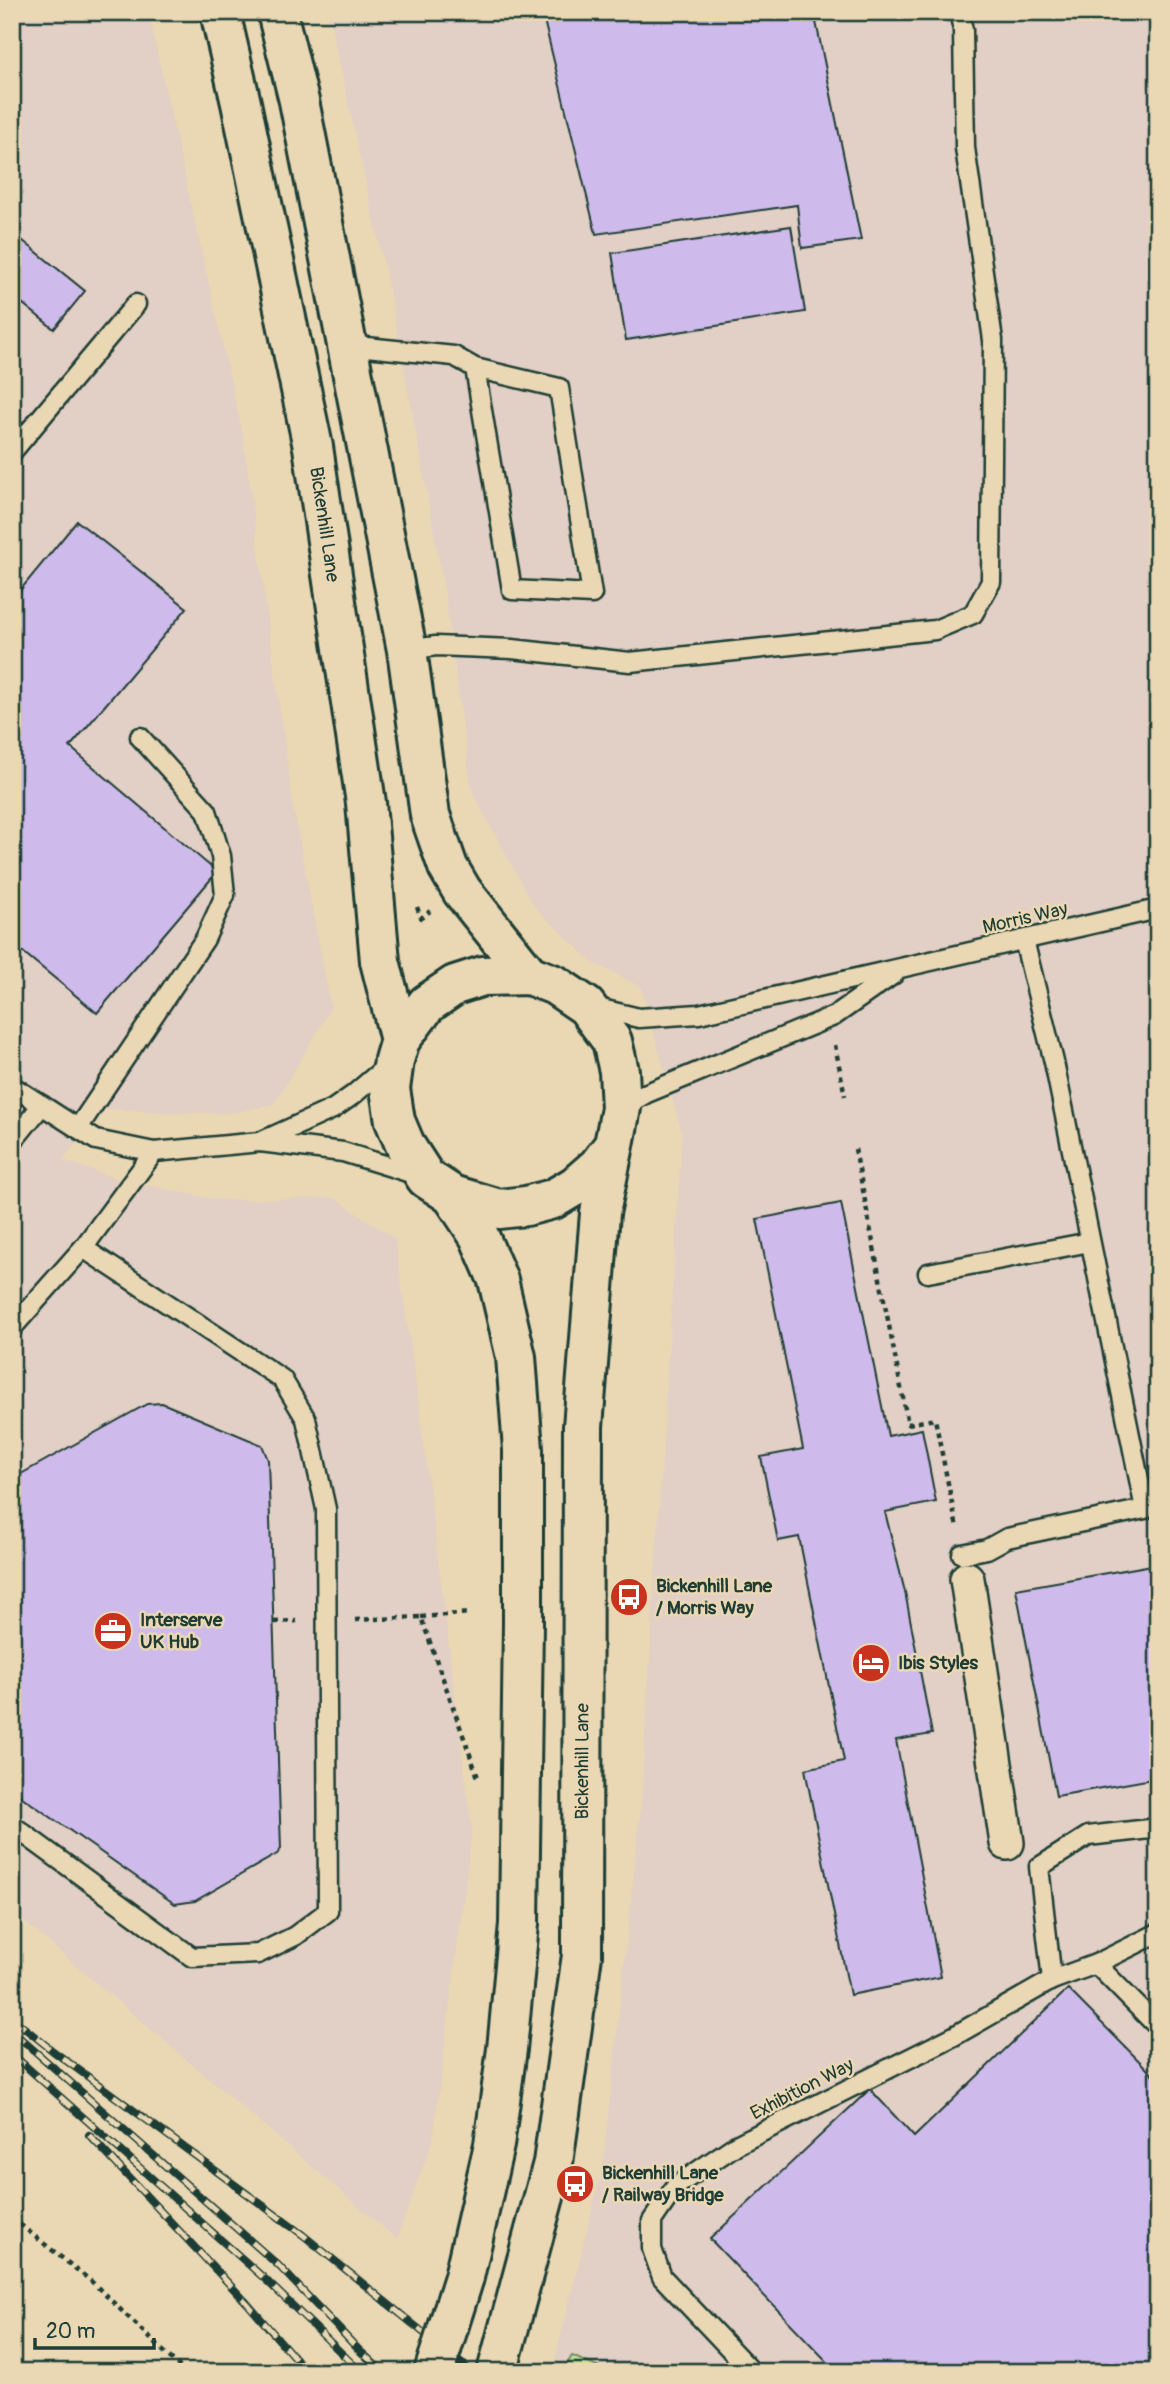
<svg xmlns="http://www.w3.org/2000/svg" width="1170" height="2384" font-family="Pangolin,sans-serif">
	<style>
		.built { fill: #e2cfc5 }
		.green { fill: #c7e399; stroke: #739066; stroke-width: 2 }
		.building { fill: #cebbeb; stroke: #1f3d34; stroke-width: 2 }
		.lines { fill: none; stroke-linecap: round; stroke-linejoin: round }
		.lane-casing { stroke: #1f3d34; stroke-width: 23 }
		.street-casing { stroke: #1f3d34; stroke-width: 38 }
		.secondary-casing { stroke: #1f3d34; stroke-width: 44 }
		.path { stroke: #1f3d34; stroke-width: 4.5; stroke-dasharray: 5 5; stroke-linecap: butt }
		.lane { stroke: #ead8b5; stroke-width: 18 }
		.street { stroke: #ead8b5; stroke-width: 33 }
		.secondary { stroke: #ead8b5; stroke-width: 38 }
		.rail-casing { stroke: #1f3d34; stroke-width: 8 }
		.rail { stroke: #ead8b5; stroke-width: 5; stroke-dasharray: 16; stroke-linecap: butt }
		.secondary-bridge-casing { stroke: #1f3d34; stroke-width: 44; stroke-linecap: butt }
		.secondary-bridge { stroke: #ead8b5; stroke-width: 38 }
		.labels { text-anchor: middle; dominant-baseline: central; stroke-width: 5; stroke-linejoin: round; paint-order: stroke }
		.street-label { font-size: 19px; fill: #1f3d34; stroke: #ead8b5 }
		.poi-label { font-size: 19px; font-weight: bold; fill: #1f3d34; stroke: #ead8b5; text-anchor: start }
	</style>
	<rect width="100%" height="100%" fill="#ead8b5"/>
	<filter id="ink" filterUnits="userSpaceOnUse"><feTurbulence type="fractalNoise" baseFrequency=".0143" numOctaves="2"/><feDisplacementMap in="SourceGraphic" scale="14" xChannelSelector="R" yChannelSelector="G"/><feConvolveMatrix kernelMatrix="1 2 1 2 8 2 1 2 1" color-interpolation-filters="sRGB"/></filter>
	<g filter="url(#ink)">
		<g class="built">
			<path d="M12 12H148L243 436 293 806 331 1008 274 1104 233 1113H181L107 1109 62 1160 121 1180 218 1200 335 1198 395 1239 418 1399 472 1830 433 2139 397 2239 12 1911Z"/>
			<path d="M328 12H1158V2372H552L603 2165 641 1804 682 1133 641 987 592 962 534 906 475 797 470 779 444 588 418 443 385 270Z"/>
		</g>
		<path class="green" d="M572 2356 609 2372H562Z"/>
		<g class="building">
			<path d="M542 12H814L861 240 802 248 797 205 596 234Z"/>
			<path d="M791 226 805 312 626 340 612 253Z"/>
			<path d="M12 232 85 291 54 329 12 295Z"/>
			<path d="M77 521 187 608 70 747 217 872 97 1013 12 943V600Z"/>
			<path d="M841 1203 888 1436 922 1429 936 1502 885 1512 905 1592 932 1734 896 1740 941 1977 850 1995 805 1769 844 1761 799 1537 778 1541 761 1457 803 1449 757 1219Z"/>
			<path d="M1158 1251V1289L1151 1253Z"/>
			<path d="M162 1403 262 1445 268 1460 281 1849 277 1854 195 1901 175 1904 12 1790V1479L147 1404Z"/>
			<path d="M1158 1564V1778L1056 1796 1016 1589Z"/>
			<path d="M1068 1989 1158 2080V2372H837L710 2239 870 2089 914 2137Z"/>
		</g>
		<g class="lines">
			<defs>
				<g id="lane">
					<path d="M347 345 454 356 475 368 512 590 592 594 559 388 475 368"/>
					<path d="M12 452 136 304"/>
					<path d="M407 650 436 646 512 649 630 662 935 630 973 614 991 582 993 340 965 148 963 30 959 12"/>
					<path d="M593 1007 639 1018 699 1014 1158 909"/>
					<path d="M12 1086 96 1140 154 1152 260 1142 343 1152 417 1175"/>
					<path d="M621 1108 647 1093 834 1016 894 974"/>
					<path d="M78 1128 205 939 225 895 221 856 207 811 140 737"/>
					<path d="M12 1142 42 1105"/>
					<path d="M260 1142 333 1109 353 1095 388 1065"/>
					<path d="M928 1273 1090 1242"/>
					<path d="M12 1328 83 1248 154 1152"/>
					<path d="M962 1554 987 1549 1007 1538 1145 1509 1054 1062 1024 940"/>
					<path d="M12 1825 192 1957 258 1954 295 1936 328 1911 326 1509 306 1419 282 1379 83 1248"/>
					<path d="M1096 1964 1158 2027"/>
					<path d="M1052 1980 1039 1867 1088 1836 1158 1828"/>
					<path d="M752 2372 662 2277 652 2249V2221L676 2186 736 2145 954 2036 1052 1980 1096 1964 1158 1933"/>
				</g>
				<path id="street" d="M967 1579 1007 1843"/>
				<g id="secondary">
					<path id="s1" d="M220 12 241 103 313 447 366 803 380 961 400 1040"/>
					<path d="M277 12 299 101 407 650 430 815 448 867 462 891 529 975"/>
					<path d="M452 1195 479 1236 498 1280 516 1357 523 1450V1623L519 1924 507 2049 494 2145 464 2277"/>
					<path id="s2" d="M497 2372 553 2163 582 1955 583 1427 600 1213 614 1145 621 1108 619 1071 612 1041 586 1006 555 985 529 975 483 976 455 985 427 1004 400 1040 394 1060 390 1089 395 1121 406 1147 426 1178 452 1195 499 1209 526 1206 553 1199 575 1186 598 1166 614 1145"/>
				</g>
			</defs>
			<use href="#lane" class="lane-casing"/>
			<use href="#street" class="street-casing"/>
			<use href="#secondary" class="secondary-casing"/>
			<g class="path">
				<path d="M417 907 421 918 430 911"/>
				<path d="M835 1045 845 1096"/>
				<path d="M855 1149 908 1424 935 1419 957 1528"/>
				<path d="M421 1617 470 1613"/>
				<path d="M355 1620 421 1617 479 1780"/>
				<path d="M274 1622 297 1621"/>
				<path d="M12 2218 91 2281 185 2372"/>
				<path d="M12 2360 19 2372"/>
			</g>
			<use href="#lane" class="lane"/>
			<use href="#street" class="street"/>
			<use href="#secondary" class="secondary"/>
			<defs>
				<g id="rail">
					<path d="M12 2018 53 2051 303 2235 472 2372"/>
					<path d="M12 2031 278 2265 359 2350 383 2372"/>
					<path d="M12 2054 265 2279 361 2372"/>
					<path d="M89 2135 247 2303 307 2372"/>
				</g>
			</defs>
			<use href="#rail" class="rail-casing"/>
			<use href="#rail" class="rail"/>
			<defs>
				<path id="secondary-bridge" d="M434 2372 464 2277"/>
			</defs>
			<use href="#secondary-bridge" class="secondary-bridge-casing"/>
			<use href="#secondary-bridge" class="secondary-bridge"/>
		</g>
	</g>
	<defs>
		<symbol id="bus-disc" viewBox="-11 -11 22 22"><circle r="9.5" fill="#c8321e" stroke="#ead8b5"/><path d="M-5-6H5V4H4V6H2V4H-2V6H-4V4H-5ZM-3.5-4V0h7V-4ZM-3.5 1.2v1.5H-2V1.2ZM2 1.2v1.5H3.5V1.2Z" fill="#fff"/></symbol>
		<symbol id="office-disc" viewBox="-11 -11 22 22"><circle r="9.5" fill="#c8321e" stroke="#ead8b5"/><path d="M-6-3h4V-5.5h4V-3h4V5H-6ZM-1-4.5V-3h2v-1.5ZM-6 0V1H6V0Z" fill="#fff"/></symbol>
		<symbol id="hotel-disc" viewBox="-11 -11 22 22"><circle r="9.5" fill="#c8321e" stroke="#ead8b5"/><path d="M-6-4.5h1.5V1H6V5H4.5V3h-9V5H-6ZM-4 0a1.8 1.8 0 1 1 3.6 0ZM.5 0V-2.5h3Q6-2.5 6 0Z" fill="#fff"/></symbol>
	</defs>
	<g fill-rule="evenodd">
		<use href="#bus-disc" x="607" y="1575" width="44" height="44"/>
		<use href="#office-disc" x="91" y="1609" width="44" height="44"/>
		<use href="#hotel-disc" x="849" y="1641" width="44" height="44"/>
		<use href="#bus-disc" x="553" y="2162" width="44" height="44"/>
	</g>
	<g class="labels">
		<g class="street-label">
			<text stroke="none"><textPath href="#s1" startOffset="523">Bickenhill Lane</textPath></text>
			<text transform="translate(1025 918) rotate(-13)">Morris Way</text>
			<text stroke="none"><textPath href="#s2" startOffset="620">Bickenhill Lane</textPath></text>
			<text transform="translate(802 2089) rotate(-27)">Exhibition Way</text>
		</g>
		<g class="poi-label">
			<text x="656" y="1586">Bickenhill Lane<tspan x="656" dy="22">/ Morris Way</tspan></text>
			<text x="140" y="1620">Interserve<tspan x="140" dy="22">UK Hub</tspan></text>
			<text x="898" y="1663">Ibis Styles</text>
			<text x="602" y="2173">Bickenhill Lane<tspan x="602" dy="22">/ Railway Bridge</tspan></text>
		</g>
	</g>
	<rect width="1170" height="2384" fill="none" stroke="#ead8b5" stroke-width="42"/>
	<rect x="21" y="21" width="1128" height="2342" fill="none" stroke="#1f3d34" stroke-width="2.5" filter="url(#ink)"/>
	<path d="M35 2338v10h119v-10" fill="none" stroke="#1f3d34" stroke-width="3.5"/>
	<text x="46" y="2338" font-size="21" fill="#1f3d34" stroke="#ead8b5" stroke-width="5" paint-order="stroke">20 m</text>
</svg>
